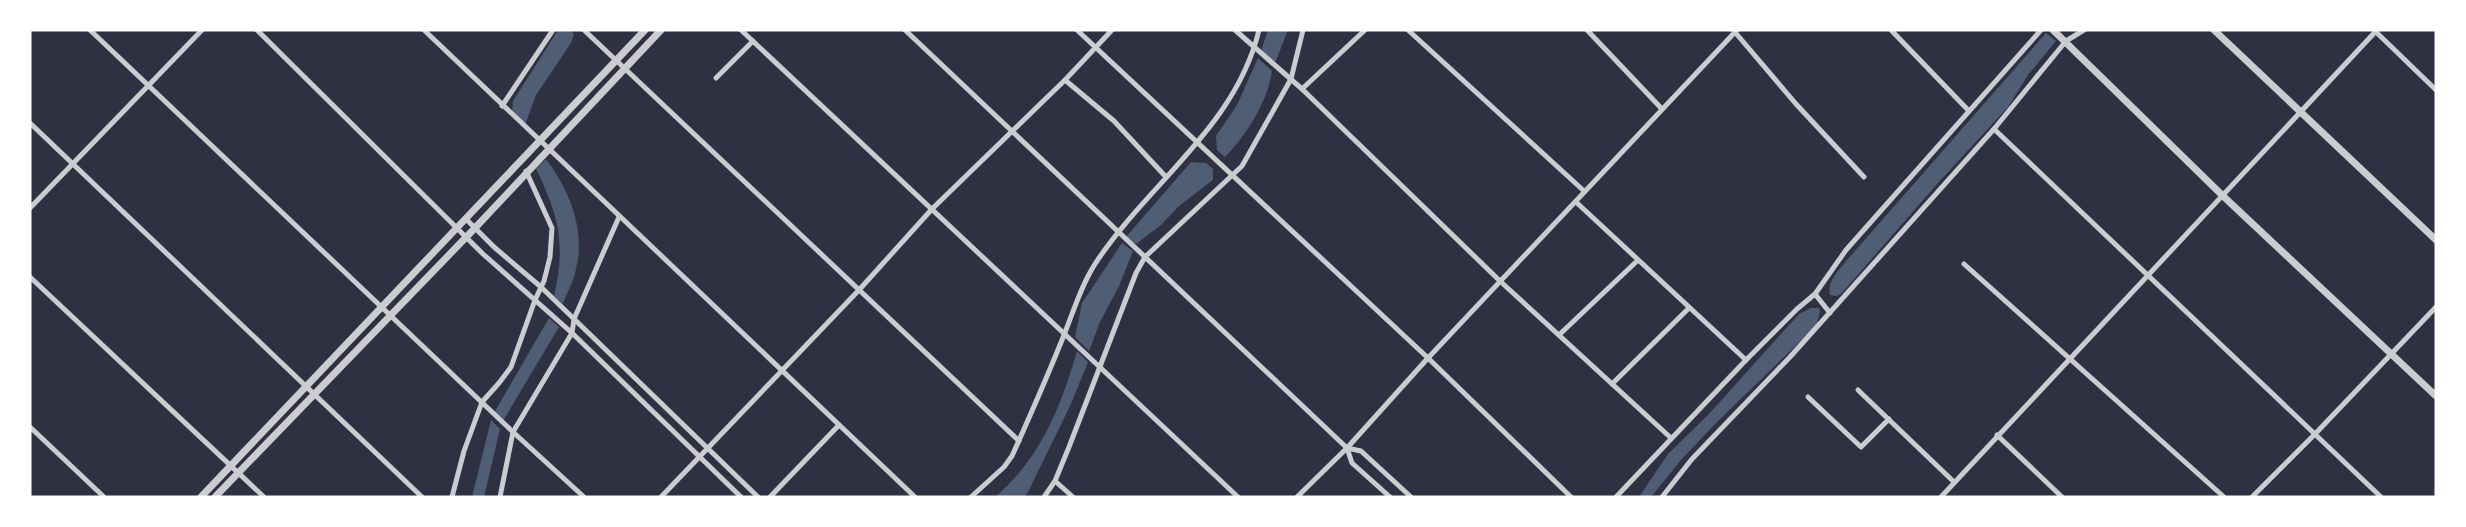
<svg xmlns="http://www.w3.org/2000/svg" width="2466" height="527" font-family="'IBM Plex Sans',sans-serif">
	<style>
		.water { fill: #4f5d75 }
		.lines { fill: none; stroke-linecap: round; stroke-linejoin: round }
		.minor { stroke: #caccd0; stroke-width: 5 }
		.tertiary { stroke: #caccd0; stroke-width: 7 }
	</style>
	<rect width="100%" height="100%" fill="#2d3142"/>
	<g class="water">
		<path d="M558 30H570L574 34 571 43 536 95 525 125 512 113 513 101Z"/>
		<path d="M1268 30H1288L1275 63 1261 51Z"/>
		<path d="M2046 33 2056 41 2028 75 2008 107 1938 183 1842 293 1837 296 1830 295C1826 282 1840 269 1847 260Z"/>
		<path d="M1258 58 1272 71C1268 101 1246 136 1225 157L1217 150 1216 136 1237 105Z"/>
		<path d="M546 159C569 190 586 229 576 269 574 281 567 292 563 304L554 296C566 246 559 215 536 169Z"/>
		<path d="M1191 162 1206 163 1213 169V180L1179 206 1161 225 1136 244 1126 237Z"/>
		<path d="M1122 243 1133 251 1119 286 1100 322 1089 351 1075 337 1082 303Z"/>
		<path d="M1811 308H1819L1820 312 1816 326 1717 422 1680 461 1651 497H1639L1668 454 1708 415 1799 314Z"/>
		<path d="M549 318 559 327 503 421 494 413Z"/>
		<path d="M1077 351 1088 362 1071 404 1028 492 1024 497H995C1040 459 1061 407 1077 351Z"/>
		<path d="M491 420 500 429 484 497H472Z"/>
	</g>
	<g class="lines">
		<g class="minor">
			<path d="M90 30 513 432 584 497"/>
			<path d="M257 30 483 254 572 333 741 497"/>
			<path d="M424 30 915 497"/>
			<path d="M584 30 1019 441"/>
			<path d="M741 30 1238 497"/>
			<path d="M905 30 1347 448 1352 463 1390 497"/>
			<path d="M1077 30 1428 358 1571 497"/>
			<path d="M1235 30 1302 89 1501 282 1671 438"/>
			<path d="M1408 30 1584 191"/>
			<path d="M1587 30 1662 109"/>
			<path d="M1891 30 1969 111"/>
			<path d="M2374 30 2436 90"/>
			<path d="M1734 31 1796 104 1864 177"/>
			<path d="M716 78 753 41"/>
			<path d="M1065 80 1114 121 1166 177"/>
			<path d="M1302 89 1365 30"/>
			<path d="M502 106 553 30"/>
			<path d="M30 123 422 497"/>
			<path d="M1994 129 2381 497"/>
			<path d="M1576 202 1746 360"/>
			<path d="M30 208 202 30"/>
			<path d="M466 219 494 247 541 287 758 497"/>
			<path d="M1964 264 2224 497"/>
			<path d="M30 277 264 497"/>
			<path d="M1815 294 1830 313"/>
			<path d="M1559 335 1637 261"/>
			<path d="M1612 384 1689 308"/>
			<path d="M1858 390 1954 482"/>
			<path d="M1808 397 1861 447 1889 419"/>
			<path d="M30 427 104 497"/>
			<path d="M1997 435 2062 497"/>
			<path d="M1347 448 1361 451 1411 497"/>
			<path d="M1055 481 1073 497"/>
			<path d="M452 497 464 451 482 402 499 383 511 367 535 300 544 281 550 257 552 228 526 171"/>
			<path d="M500 497 513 432 572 333 574 319 619 217"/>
			<path d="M661 497 859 290 932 209 1065 80 1112 30"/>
			<path d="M770 497 839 425"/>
			<path d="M971 497 1004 467 1012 456C1030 416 1048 375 1064 335 1074 310 1081 286 1095 264 1147 184 1236 127 1259 30"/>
			<path d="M1044 497 1055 481 1069 447 1136 273 1145 257 1242 166 1291 79 1303 30"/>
			<path d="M1297 497 1347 448 1428 358 1737 30"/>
			<path d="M1616 497 1746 360 1797 309 1815 294 1846 250 2041 30"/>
			<path d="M1662 497 1692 459 1790 357 1994 129 2066 41 2084 30"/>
			<path d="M1941 497 2377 30"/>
			<path d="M2252 497 2315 434 2436 307"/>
		</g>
		<g class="tertiary">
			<path d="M2053 30 2223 196 2436 396"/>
			<path d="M2214 30 2436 240"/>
			<path d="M201 497 645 30"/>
			<path d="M215 497 475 228 661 30"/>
		</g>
	</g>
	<rect width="2466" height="527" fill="none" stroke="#ffffff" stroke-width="63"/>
</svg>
